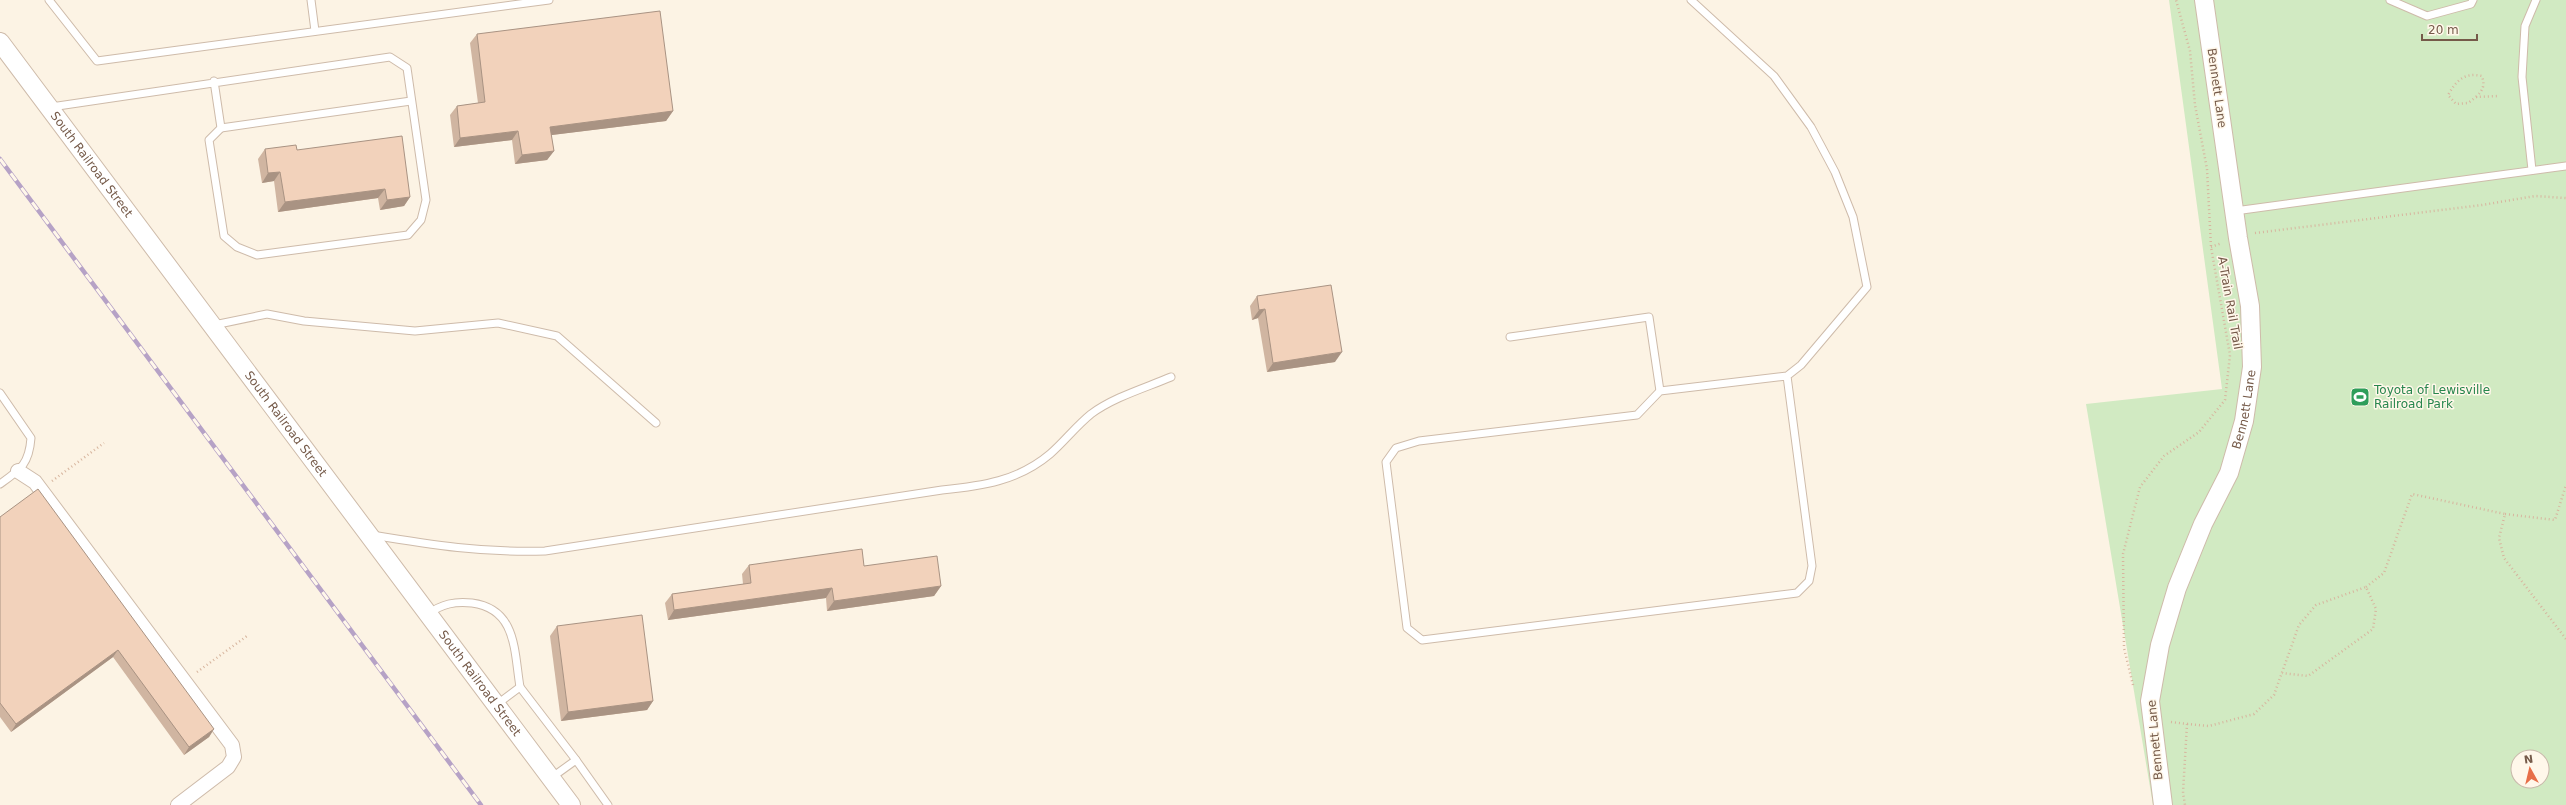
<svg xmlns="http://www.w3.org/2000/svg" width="2566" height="805" font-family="'DejaVu Sans',sans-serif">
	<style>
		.green { fill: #d1eac2; fill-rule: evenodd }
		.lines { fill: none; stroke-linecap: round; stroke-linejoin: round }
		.service-casing { stroke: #cebbaa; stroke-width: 9 }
		.minor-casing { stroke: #cebbaa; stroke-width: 16 }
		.tertiary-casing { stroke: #cebbaa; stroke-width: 20 }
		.path { stroke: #d7b59e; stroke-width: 2.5; stroke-dasharray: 1 3; stroke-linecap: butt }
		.service { stroke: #fff; stroke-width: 7 }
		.minor { stroke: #fff; stroke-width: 14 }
		.tertiary { stroke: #fff; stroke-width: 18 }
		.rail-casing { stroke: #b6a2c6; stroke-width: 4.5 }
		.rail { stroke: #fff7ea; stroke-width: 3; stroke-dasharray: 9; stroke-linecap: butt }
		.wall { fill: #d0b5a1 }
		.shaded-wall { fill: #a99383 }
		.building { fill: #f2d2bb; stroke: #a99383 }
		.labels { text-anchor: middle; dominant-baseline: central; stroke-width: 3; stroke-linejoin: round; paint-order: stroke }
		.street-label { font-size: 12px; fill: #755a49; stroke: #fff7ea }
		.leisure-label { font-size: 12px; fill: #27864d; stroke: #fff7ea; text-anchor: start }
	</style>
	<rect width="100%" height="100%" fill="#fcf3e4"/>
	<path class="green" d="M2169 0H2566V805H2153L2086 404 2222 389ZM2518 757H2542V781H2518Z"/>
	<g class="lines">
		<defs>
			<g id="service">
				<path d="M49 0 97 61 549 0"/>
				<path d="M311 0 315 31"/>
				<path d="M1691 0 1774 76 1811 127 1835 172 1853 217 1867 287 1801 365 1787 376 1812 566 1809 581 1797 593 1422 640 1407 628 1386 462 1396 448 1419 441 1637 415 1660 391 1787 376"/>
				<path d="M2390 0 2427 16 2471 4 2473 0"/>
				<path d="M51 107 390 57 407 68 426 200 421 220 408 235 257 255 237 247 224 236 209 140 221 128 214 81"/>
				<path d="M221 128 411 101"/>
				<path d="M2532 170 2522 77 2525 26 2536 0"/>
				<path d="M2235 211 2566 166"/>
				<path d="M214 325 267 314 304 321 415 331 498 323 557 336 656 423"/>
				<path d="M1510 337 1649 317 1660 391"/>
				<path d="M0 393 31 438C29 464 21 469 0 484"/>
				<path d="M372 535C432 545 483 553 545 551L942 490C982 486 1018 481 1050 454 1064 442 1076 426 1091 414 1114 397 1145 388 1171 377"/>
				<path d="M428 614C442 604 455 601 472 603 517 609 514 651 520 687"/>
				<path d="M496 705 520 687 576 760"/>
				<path d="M551 778 576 760 608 805"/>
			</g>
			<path id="minor" d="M18 471 35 482 232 745 234 757 228 767 178 805"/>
			<g id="tertiary">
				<path id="s1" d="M0 42 571 805"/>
				<path id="s2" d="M2163 805 2150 701 2160 645 2177 588 2203 524 2229 473 2244 421 2252 367 2250 306 2238 238 2204 0"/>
			</g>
		</defs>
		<use href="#service" class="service-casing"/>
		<use href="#minor" class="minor-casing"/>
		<use href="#tertiary" class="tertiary-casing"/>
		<g class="path">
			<path d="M2476 97C2483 90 2485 86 2482 76 2464 72 2456 81 2448 95L2456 104 2468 103 2476 97 2499 96"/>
			<path d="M2255 233 2482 205 2535 196 2566 198"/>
			<path d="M2211 247 2222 243"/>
			<path d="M52 481 104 443"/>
			<path d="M2505 514 2555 520 2566 485"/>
			<path d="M2366 587 2384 573 2412 494 2505 514 2499 538 2504 558 2566 639"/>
			<path d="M197 672 247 636"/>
			<path d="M2133 685 2124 648 2123 554 2140 487 2164 456 2199 432 2225 400 2230 355 2211 247 2207 169 2195 105 2190 51 2176 0"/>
			<path d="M2171 722 2187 724 2183 793 2185 805"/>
			<path d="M2187 724 2209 726 2254 714 2274 695 2299 625 2316 605 2366 587 2376 609 2373 629 2308 676 2282 673"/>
		</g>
		<use href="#service" class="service"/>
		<use href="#minor" class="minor"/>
		<use href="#tertiary" class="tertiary"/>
		<defs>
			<path id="rail" d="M0 159 481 805"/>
		</defs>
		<use href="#rail" class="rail-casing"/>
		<use href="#rail" class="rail"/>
	</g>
	<g class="wall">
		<path d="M477 34 673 111 666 121 551 135 554 151 547 160 515 164 512 140 454 147 450 115 457 106 478 103 470 43Z"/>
		<path d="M265 149 297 150 410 197 404 206 380 210 378 198 278 212 274 181 262 183 258 159Z"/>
		<path d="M1257 296 1335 362 1267 372 1258 318 1252 320 1250 306Z"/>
		<path d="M0 517 214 729 209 737 184 755 113 657 11 732 0 717Z"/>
		<path d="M749 565 864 566 941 586 934 596 827 611 826 598 668 620 665 603 672 594 743 584 742 574Z"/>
		<path d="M557 626 653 701 647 710 561 721 550 636Z"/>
	</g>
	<g class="shaded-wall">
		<path d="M673 111 666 121 544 136 550 127Z"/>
		<path d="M518 131 512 140 454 147 460 138Z"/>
		<path d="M554 151 547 160 515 164 522 155Z"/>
		<path d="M280 172 274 181 262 183 268 173Z"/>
		<path d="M385 189 378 198 278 212 285 202Z"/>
		<path d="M410 197 404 206 380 210 387 200Z"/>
		<path d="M1265 309 1258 318 1252 320 1259 310Z"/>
		<path d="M1342 352 1335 362 1267 372 1273 363Z"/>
		<path d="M941 586 934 596 827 611 834 601Z"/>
		<path d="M832 588 826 598 668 620 674 610Z"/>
		<path d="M118 650 113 657 11 732 16 724Z"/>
		<path d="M653 701 647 710 561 721 568 712Z"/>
		<path d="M214 729 209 737 184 755 189 747Z"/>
	</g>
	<g class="building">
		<path d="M660 11 673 111 550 127 554 151 522 155 518 131 460 138 457 106 485 102 477 34Z"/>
		<path d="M402 136 410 197 387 200 385 189 285 202 280 172 268 173 265 149 296 145 297 150Z"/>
		<path d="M1331 285 1342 352 1273 363 1265 309 1259 310 1257 296Z"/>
		<path d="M38 489 214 729 189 747 118 650 16 724 0 703V517Z"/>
		<path d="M862 549 864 566 937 556 941 586 834 601 832 588 674 610 672 594 751 583 749 565Z"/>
		<path d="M642 615 653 701 568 712 557 626Z"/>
	</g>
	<defs>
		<symbol id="stadium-square" viewBox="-11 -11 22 22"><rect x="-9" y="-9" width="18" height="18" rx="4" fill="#2e9e5b" stroke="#fff7ea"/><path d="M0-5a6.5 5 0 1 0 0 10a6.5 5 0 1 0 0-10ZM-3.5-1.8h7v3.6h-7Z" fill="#fff"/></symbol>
	</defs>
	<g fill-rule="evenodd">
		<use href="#stadium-square" x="2349" y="386" width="22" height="22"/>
	</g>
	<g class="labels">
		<g class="street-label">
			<text transform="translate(2217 88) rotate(82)">Bennett Lane</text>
			<text stroke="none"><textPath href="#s1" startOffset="153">South Railroad Street</textPath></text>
			<text transform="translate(2230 303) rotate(80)">A-Train Rail Trail</text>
			<text stroke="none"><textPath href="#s2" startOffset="413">Bennett Lane</textPath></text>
			<text stroke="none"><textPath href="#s1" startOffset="477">South Railroad Street</textPath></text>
			<text stroke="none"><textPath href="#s1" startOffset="801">South Railroad Street</textPath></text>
			<text transform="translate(2155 740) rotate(-95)">Bennett Lane</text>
		</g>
		<g class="leisure-label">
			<text x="2374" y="390">Toyota of Lewisville<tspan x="2374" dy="14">Railroad Park</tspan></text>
		</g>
	</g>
	<g transform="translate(2530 769) rotate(352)"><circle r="19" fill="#fff7ea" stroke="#c8b8aa"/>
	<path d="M0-3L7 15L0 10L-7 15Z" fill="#e76e48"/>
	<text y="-6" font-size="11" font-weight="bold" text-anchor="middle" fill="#755a49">N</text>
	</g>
	<path d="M2422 34v6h55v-6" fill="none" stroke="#755a49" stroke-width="2"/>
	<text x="2428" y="34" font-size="12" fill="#755a49" stroke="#fff7ea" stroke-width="3" paint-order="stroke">20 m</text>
</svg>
